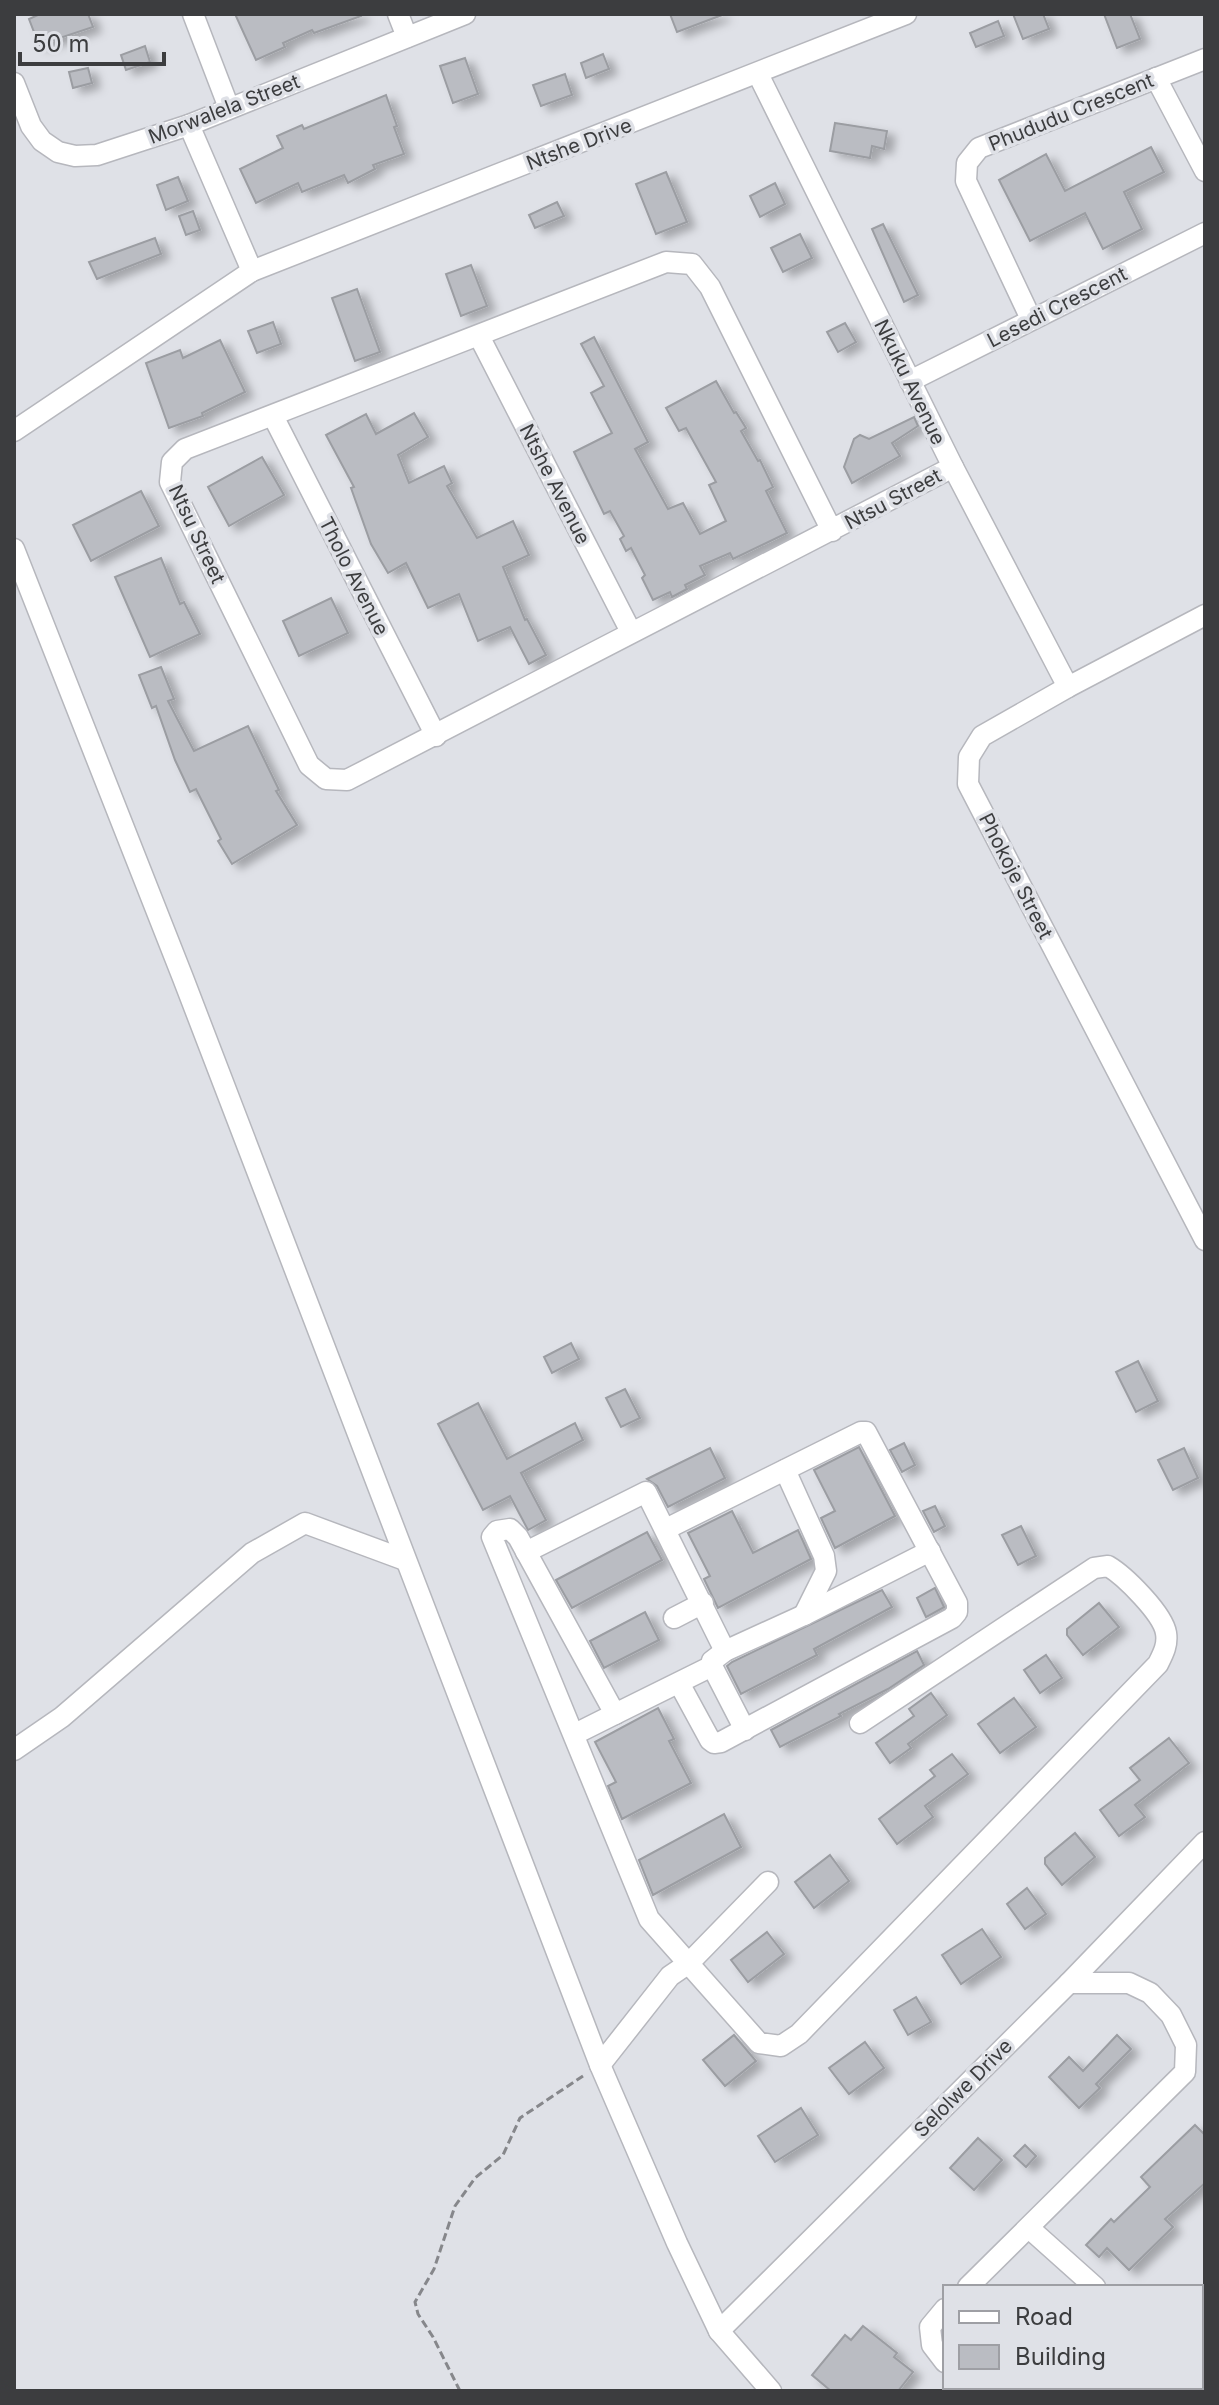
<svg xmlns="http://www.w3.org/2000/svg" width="1219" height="2405" font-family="Inter,sans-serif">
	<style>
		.building { fill: #babcc2; stroke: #9b9da2; stroke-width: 2; filter: url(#shadow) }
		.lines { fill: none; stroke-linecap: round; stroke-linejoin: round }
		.minor-casing { stroke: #b6b7bd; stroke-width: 23 }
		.path { stroke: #86878b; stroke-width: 3; stroke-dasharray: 8 4; stroke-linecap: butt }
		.minor { stroke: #fff; stroke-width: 20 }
		.labels { text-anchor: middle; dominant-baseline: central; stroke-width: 7; stroke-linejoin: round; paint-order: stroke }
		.street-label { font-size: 20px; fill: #3c3d3f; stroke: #dfe1e7 }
	</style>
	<defs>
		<filter id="shadow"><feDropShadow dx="8" dy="5" stdDeviation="4" flood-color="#0004"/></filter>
	</defs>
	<rect width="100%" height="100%" fill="#dfe1e7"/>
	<g class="building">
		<path d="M40 14H88L93 27 39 45 29 19Z"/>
		<path d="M235 14H360L361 16 314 33 312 30 283 43 285 47 256 60Z"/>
		<path d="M670 14H721L722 15 677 32Z"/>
		<path d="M1013 14H1043L1049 29 1023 39Z"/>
		<path d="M1104 14H1130L1140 39 1117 48Z"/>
		<path d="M998 21 1004 36 976 47 970 33Z"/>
		<path d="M145 46 150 62 126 70 121 55Z"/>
		<path d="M603 54 609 69 586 78 581 63Z"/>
		<path d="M465 58 478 94 453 103 440 66Z"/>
		<path d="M88 68 92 83 73 88 69 72Z"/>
		<path d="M565 74 572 95 541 106 533 85Z"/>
		<path d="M386 95 397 126 394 127 404 154 373 165 375 169 348 183 344 175 302 192 298 183 256 203 240 169 283 148 277 136 302 125 304 129Z"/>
		<path d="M835 123 887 131 884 149 872 146 870 158 830 151Z"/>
		<path d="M1151 147 1164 172 1124 192 1142 229 1103 249 1085 213 1030 241 999 180 1046 154 1065 191Z"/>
		<path d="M666 172 687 222 656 234 636 184Z"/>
		<path d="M178 177 188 201 166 210 157 185Z"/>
		<path d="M775 183 785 204 760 217 750 196Z"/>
		<path d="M557 202 564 216 535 228 529 215Z"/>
		<path d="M193 211 200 230 186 235 179 216Z"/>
		<path d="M883 224 918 295 904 302 872 229Z"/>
		<path d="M800 234 812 258 783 272 771 248Z"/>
		<path d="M155 238 161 254 97 279 89 262Z"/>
		<path d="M471 265 487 306 461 316 446 274Z"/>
		<path d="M357 289 380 352 355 361 332 298Z"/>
		<path d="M273 322 281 344 257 353 248 331Z"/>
		<path d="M845 323 856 342 838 352 827 332Z"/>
		<path d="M594 337 648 442 635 449 668 509 683 503 700 534 726 521 709 485 716 482 686 428 679 431 666 408 716 381 734 413 736 412 746 428 741 431 758 461 760 460 773 487 766 491 787 533 733 559 730 553 700 566 705 575 685 585 687 589 672 597 670 592 653 600 642 578 645 575 631 548 626 551 620 539 624 536 610 511 604 514 574 452 612 433 591 393 604 386 581 344Z"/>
		<path d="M220 340 245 392 202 413 203 416 169 428 146 363 180 350 183 358Z"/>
		<path d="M414 413 428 437 398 455 409 483 444 466 452 483 447 486 477 538 513 521 529 555 503 567 525 620 527 619 546 655 529 664 510 627 478 641 459 594 428 608 406 563 388 573 371 544 351 488 354 487 326 435 366 414 376 434Z"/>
		<path d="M914 417 918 426 892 443 900 456 852 483 844 467 854 439 860 435 869 439Z"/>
		<path d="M262 457 284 495 229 526 208 487Z"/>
		<path d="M141 491 159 526 91 561 73 525Z"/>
		<path d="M161 558 180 604 184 602 200 634 150 657 115 577Z"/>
		<path d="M331 598 348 633 299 656 283 621Z"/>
		<path d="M161 667 174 699 168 701 194 751 248 726 279 790 276 791 297 825 232 864 218 841 221 839 196 789 190 792 175 760 156 706 152 708 139 675Z"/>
		<path d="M571 1343 579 1359 552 1373 544 1357Z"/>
		<path d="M1138 1361 1158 1401 1136 1412 1116 1372Z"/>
		<path d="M625 1389 640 1418 621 1427 606 1398Z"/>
		<path d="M478 1403 507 1459 575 1423 583 1440 521 1473 546 1520 528 1530 510 1496 483 1510 438 1424Z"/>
		<path d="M904 1443 915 1465 902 1472 890 1450Z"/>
		<path d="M859 1447 895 1516 835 1548 821 1518 835 1511 814 1470Z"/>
		<path d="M710 1448 725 1478 668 1507 657 1486 647 1479Z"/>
		<path d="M1184 1448 1198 1478 1173 1490 1158 1460Z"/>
		<path d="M935 1506 945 1526 934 1532 923 1511Z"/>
		<path d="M732 1511 753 1553 798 1530 811 1559 718 1608 704 1579 710 1576 688 1533Z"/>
		<path d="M1021 1526 1036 1556 1018 1565 1002 1535Z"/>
		<path d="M647 1532 662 1560 572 1608 556 1580Z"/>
		<path d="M935 1588 944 1607 926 1617 917 1598Z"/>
		<path d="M882 1590 892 1607 814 1649 817 1655 741 1694 727 1666 732 1662Z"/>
		<path d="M1099 1603 1119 1627 1083 1655 1067 1635V1629Z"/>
		<path d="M645 1612 659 1640 604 1668 590 1641Z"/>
		<path d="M917 1651 924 1665 888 1689 839 1714 841 1716 780 1747 771 1730Z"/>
		<path d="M1046 1655 1062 1678 1040 1693 1024 1670Z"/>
		<path d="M931 1693 947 1715 908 1744 911 1748 890 1763 876 1743 914 1716 909 1709Z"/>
		<path d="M1014 1698 1036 1727 1000 1753 978 1724Z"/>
		<path d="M658 1708 674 1739 669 1741 691 1783 622 1819 608 1786 616 1782 595 1742Z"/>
		<path d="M1169 1738 1189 1763 1135 1805 1145 1817 1119 1836 1100 1810 1140 1780 1130 1768Z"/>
		<path d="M952 1754 968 1774 925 1806 933 1817 897 1844 879 1819 935 1776 930 1770Z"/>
		<path d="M724 1814 741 1847 653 1895 639 1860Z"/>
		<path d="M1075 1833 1095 1857 1062 1885 1045 1864V1858Z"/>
		<path d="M830 1855 849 1881 814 1908 795 1882Z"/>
		<path d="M1027 1888 1046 1914 1025 1929 1007 1904Z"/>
		<path d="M982 1929 1001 1957 961 1984 942 1955Z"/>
		<path d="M767 1932 784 1954 748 1982 731 1960Z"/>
		<path d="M916 1997 931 2022 908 2035 894 2010Z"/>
		<path d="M734 2035 756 2061 725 2086 703 2060Z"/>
		<path d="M1117 2035 1131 2049 1096 2084 1100 2088 1079 2108 1049 2077 1069 2057 1083 2071Z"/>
		<path d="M865 2042 884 2068 849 2094 829 2068Z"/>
		<path d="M801 2108 818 2135 775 2162 758 2136Z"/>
		<path d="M1195 2125 1205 2135V2183L1165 2219 1173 2227 1129 2270 1107 2248 1099 2257 1086 2245 1111 2219 1114 2222 1150 2187 1141 2177Z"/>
		<path d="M978 2138 1002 2160 974 2190 950 2168Z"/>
		<path d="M1025 2145 1036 2156 1026 2167 1014 2156Z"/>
		<path d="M863 2326 897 2353 894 2357 913 2372 898 2391H831L812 2375 845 2335 851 2340Z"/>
	</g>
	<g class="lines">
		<defs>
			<g id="minor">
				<path d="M193 14 229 108"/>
				<path d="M398 14 407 37"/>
				<path d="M758 74 953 467 1068 687"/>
				<path d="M1156 78 1205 171"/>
				<path d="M14 83 31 126 42 141 58 152 75 156 97 155 189 125 465 14"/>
				<path d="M189 125 252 271"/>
				<path d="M1031 319 966 181 967 163 979 148 1205 59"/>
				<path d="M479 336 631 632"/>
				<path d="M910 381 1205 233"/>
				<path d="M273 416 436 736"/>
				<path d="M14 431 252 271 906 14"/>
				<path d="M832 531 710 287 692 264 666 262 185 449 172 462 170 482 309 765 326 779 347 780 953 467"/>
				<path d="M14 549 183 978 600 2065 677 2243 719 2331 771 2391"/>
				<path d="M1205 615 1068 687 982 736 969 757 968 784 1205 1240"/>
				<path d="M785 1470 824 1556 826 1571 804 1615"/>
				<path d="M666 1529 861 1432H866L957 1603V1612L952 1618 721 1742 714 1743 710 1740 679 1683"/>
				<path d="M526 1552 646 1492 725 1651"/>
				<path d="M674 1618 703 1603"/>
				<path d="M712 1666 615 1714 518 1537 510 1529 497 1531 492 1537 649 1919 759 2043 781 2046 799 2034 1158 1664C1163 1654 1168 1645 1166 1633 1163 1614 1125 1576 1108 1566L1094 1568 860 1723"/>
				<path d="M745 1730 712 1666V1661L725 1651 804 1615 930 1551"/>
				<path d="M575 1734 615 1714"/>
				<path d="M14 1750 62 1717 252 1553 305 1523 405 1560"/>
				<path d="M600 2065 670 1976 689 1963 768 1882"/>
				<path d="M1029 2228 1095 2287"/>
				<path d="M968 2287 1185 2072 1186 2045 1171 2015 1150 1993 1129 1983H1069"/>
				<path d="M945 2309 930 2327 932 2345 945 2362"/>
				<path d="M719 2331 1069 1983 1205 1842"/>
				<path d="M979 2387 985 2391"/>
			</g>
		</defs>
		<use href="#minor" class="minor-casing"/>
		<path class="path" d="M460 2391 433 2337 418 2314 415 2302 434 2269 455 2206 475 2178 503 2155 520 2118 583 2076"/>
		<use href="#minor" class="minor"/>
	</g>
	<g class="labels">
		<g class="street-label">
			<text transform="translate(224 109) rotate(-21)">Morwalela Street</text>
			<text transform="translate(1071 112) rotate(-22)">Phududu Crescent</text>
			<text transform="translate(579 144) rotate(-21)">Ntshe Drive</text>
			<text transform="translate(1057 307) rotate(-27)">Lesedi Crescent</text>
			<text transform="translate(910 382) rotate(64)">Nkuku Avenue</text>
			<text transform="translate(555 484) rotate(63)">Ntshe Avenue</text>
			<text transform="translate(893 499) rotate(-28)">Ntsu Street</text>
			<text transform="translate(197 534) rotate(65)">Ntsu Street</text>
			<text transform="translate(354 576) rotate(63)">Tholo Avenue</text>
			<text transform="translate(1016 876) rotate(63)">Phokoje Street</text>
			<text transform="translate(963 2088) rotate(-45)">Selolwe Drive</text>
		</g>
	</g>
	<rect width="1219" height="2405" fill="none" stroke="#3c3d3f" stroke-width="32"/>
	<rect x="943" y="2285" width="260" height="104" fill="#dfe1e7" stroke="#9e9fa4" stroke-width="2"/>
	<rect x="959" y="2311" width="40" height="12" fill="#ffffff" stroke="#9e9fa4" stroke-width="2"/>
	<text x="1015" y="2325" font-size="24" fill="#3c3d3f">Road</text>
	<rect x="959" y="2345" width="40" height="24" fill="#babcc2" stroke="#9e9fa4" stroke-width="2"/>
	<text x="1015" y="2365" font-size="24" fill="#3c3d3f">Building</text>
	<path d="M20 52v12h144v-12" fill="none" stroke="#3c3d3f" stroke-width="4"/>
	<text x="32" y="52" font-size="24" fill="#3c3d3f" stroke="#dfe1e7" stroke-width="6" paint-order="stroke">50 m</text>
</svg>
